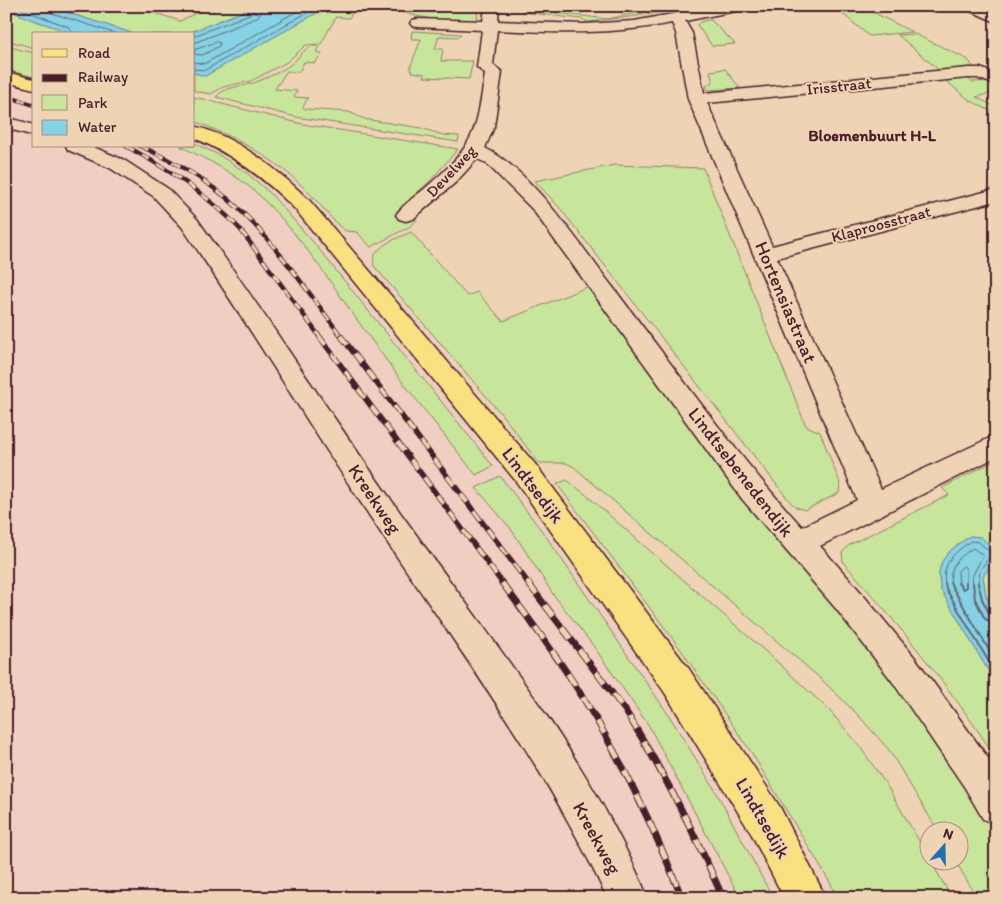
<svg xmlns="http://www.w3.org/2000/svg" width="1002" height="904" font-family="Itim,sans-serif">
	<style>
		.built { fill: #f0cfc2 }
		.green { fill: #c8e59c; stroke: #898264 }
		.water { fill: #85d2e5; stroke: #6d8a9b }
		.lines { fill: none; stroke-linecap: round; stroke-linejoin: round }
		.shore-far1 { stroke: #626775; stroke-width: 1 }
		.shore { stroke: #626775; stroke-width: 2 }
		.minor-casing { stroke: #4a1f2b; stroke-width: 3 }
		.major-casing { stroke: #4a1f2b; stroke-width: 3 }
		.minor { fill: #eed4b5; fill-rule: evenodd }
		.major { fill: #f9e181; fill-rule: evenodd }
		.rail-far3-casing { stroke: #4a1f2b; stroke-width: 4 }
		.rail-far2-casing { stroke: #4a1f2b; stroke-width: 4.5 }
		.rail-far1-casing { stroke: #4a1f2b; stroke-width: 5.5 }
		.rail-casing { stroke: #4a1f2b; stroke-width: 7 }
		.rail-far3 { stroke: #eed4b5; stroke-width: 2.5; stroke-dasharray: 7; stroke-linecap: butt }
		.rail-far2 { stroke: #eed4b5; stroke-width: 3; stroke-dasharray: 9; stroke-linecap: butt }
		.rail-far1 { stroke: #eed4b5; stroke-width: 4; stroke-dasharray: 11; stroke-linecap: butt }
		.rail { stroke: #eed4b5; stroke-width: 5; stroke-dasharray: 14; stroke-linecap: butt }
		.labels { text-anchor: middle; dominant-baseline: central; stroke-width: 4; stroke-linejoin: round; paint-order: stroke }
		.far-street-label { font-size: 16px; fill: #4a1f2b; stroke: #eed4b5 }
		.far-neighbourhood-label { font-size: 16px; font-weight: bold; fill: #4a1f2b; stroke: #eed4b5 }
		.street-label { font-size: 19px; fill: #4a1f2b; stroke: #eed4b5 }
	</style>
	<rect width="100%" height="100%" fill="#eed4b5"/>
	<filter id="ink" filterUnits="userSpaceOnUse"><feTurbulence type="fractalNoise" baseFrequency=".02" numOctaves="2"/><feDisplacementMap in="SourceGraphic" scale="10" xChannelSelector="R" yChannelSelector="G"/><feConvolveMatrix kernelMatrix="1 2 1 2 8 2 1 2 1" color-interpolation-filters="sRGB"/></filter>
	<g filter="url(#ink)">
		<path class="built" d="M6 63 34 71V146H194V117L291 146 855 898H6Z"/>
		<g class="green">
			<path d="M47 6H154L146 10 180 21 210 6H256L186 34H135Z"/>
			<path d="M329 6H357L349 18 336 17 321 44 306 45 287 62 251 81 223 87 211 94 194 91V73L205 76Z"/>
			<path d="M386 6H478L477 20C453 24 408 17 386 6Z"/>
			<path d="M863 7 912 32 869 36 837 9Z"/>
			<path d="M661 8 668 12 588 22 582 19 522 12 525 9 607 19Z"/>
			<path d="M6 9 30 19 75 34H34V48L6 40Z"/>
			<path d="M707 20H711L735 44 712 46 697 25 700 22Z"/>
			<path d="M412 31 461 34 459 37 439 36 435 49H443L441 61H473L469 79 424 77 425 74 412 72 410 68 421 39H411Z"/>
			<path d="M915 34 967 59 975 69 941 72 898 35Z"/>
			<path d="M6 46 34 53V77L6 70Z"/>
			<path d="M312 46H320L316 52 322 53 315 63 304 62 299 72 287 71 275 89 297 91 294 97 308 98 303 107 305 109 349 112 364 119 421 128 443 135 459 136 458 142 296 117 216 97C224 86 244 87 256 82 268 77 281 72 291 64 298 59 303 49 312 46Z"/>
			<path d="M725 69 740 88 708 90 706 86 713 82 710 71Z"/>
			<path d="M966 77 972 82 988 81 996 85V94L993 93 976 97 996 107V114L968 99 945 80Z"/>
			<path d="M194 97 302 124 458 149 430 181 396 212 417 220 409 227 371 247 357 232 346 231 340 227C326 213 315 197 300 184 270 155 232 136 194 121Z"/>
			<path d="M194 143 219 155 247 173 269 192 314 243 493 466 476 475C443 433 409 392 378 349 340 298 306 240 260 196 237 174 208 160 180 146H194Z"/>
			<path d="M614 165 703 168 806 426 820 432 840 483 839 493 805 510 796 507 791 503 559 207 535 181Z"/>
			<path d="M411 232 467 296 477 292 503 321 587 287 702 442 876 655 973 797 996 836V898H977L956 862H960V832L938 831 889 750 857 714 821 679 574 467 566 463H539L503 416 374 266C369 247 396 239 411 232Z"/>
			<path d="M994 461 996 544 990 546 981 537 970 536C947 552 934 561 941 590L996 684V758C951 688 898 624 843 562L842 553 849 545 949 495 942 488Z"/>
			<path d="M500 476 545 535 668 714 714 788 773 898H740L649 726 594 647 553 594 511 529 476 488Z"/>
			<path d="M567 480 585 494 773 658 829 710 858 744 886 784 952 898H837L831 884 751 752 679 647 557 484Z"/>
			<path d="M996 559V615L986 596 983 576Z"/>
		</g>
		<g class="water">
			<path d="M6 6H46L135 34H75L30 19 6 9Z"/>
			<path d="M256 6H329L205 76 194 73V34H186Z"/>
			<path d="M970 536 981 537 996 551V559L983 576 986 596 996 615V684L941 590C934 561 947 552 970 536Z"/>
		</g>
		<g class="lines">
			<g class="shore-far1">
				<path d="M13 6 69 27 73 34"/>
				<path d="M48 6 52 13 117 34"/>
				<path d="M194 36 252 13 255 6"/>
				<path d="M217 42 220 43 219 46 203 55 194 54 195 50Z"/>
				<path d="M194 43 256 18 261 13 262 6"/>
				<path d="M194 62 204 64 306 6"/>
				<path d="M194 69 205 70 319 6"/>
				<path d="M945 584C941 563 955 552 971 541L979 542 992 554 980 570 978 584"/>
				<path d="M951 584C948 566 959 557 973 548L983 555 972 577 973 584"/>
				<path d="M959 584 958 571 963 566 966 568V584"/>
			</g>
			<g class="shore">
				<path d="M945 583 946 589 996 674"/>
				<path d="M950 583 996 662"/>
				<path d="M958 583 963 589 966 587V583"/>
				<path d="M973 583 975 599 985 619 996 623"/>
				<path d="M978 583 982 599 990 615 996 617"/>
			</g>
			<defs>
				<g id="minor">
					<path d="M485 6H499L498 21 584 24 634 21 716 6H748L741 10 685 21 692 33 704 93 968 68H980L996 74V85L977 78H968L707 103 772 246 996 189V201L777 258 881 489 996 435V457L820 546 859 590 916 659 991 762 996 770V825L983 819 965 788 892 681 837 610 742 499 533 210 486 163 477 159 456 182 413 219 406 221 399 219 396 215C404 203 419 194 430 184 476 144 476 131 485 74L477 67 482 30 417 27 412 26 410 23 412 20 417 19 483 21ZM672 23 676 33 688 99 857 500 802 527C733 451 674 367 612 286 580 245 531 170 485 148L494 127 502 72 493 65 497 30C559 33 610 35 672 23Z"/>
					<path d="M964 6H983L996 12V22L966 9Z"/>
					<path d="M6 117 34 125V136L6 128Z"/>
					<path d="M66 146H91L124 160 167 188 197 219C269 319 335 422 407 522 493 643 591 760 648 898H607C548 770 465 658 387 542 317 438 253 331 182 227L153 196 110 168 68 150Z"/>
				</g>
				<g id="major">
					<path d="M6 72 34 79V89L6 82Z"/>
					<path d="M194 126C238 137 277 169 309 200L535 464 689 669 780 807 826 898H784L752 835 665 693 515 480 295 209C265 179 233 154 194 138Z"/>
				</g>
			</defs>
			<use href="#minor" class="minor-casing"/>
			<use href="#major" class="major-casing"/>
			<use href="#minor" class="minor"/>
			<use href="#major" class="major"/>
			<defs>
				<g id="rail-far3">
					<path d="M6 96 34 105"/>
					<path d="M126 146 128 147"/>
					<path d="M140 146 142 147"/>
				</g>
				<g id="rail-far2">
					<path d="M126 146C168 169 207 194 240 229L320 337"/>
					<path d="M140 146C172 160 201 177 228 199 273 238 306 290 342 337"/>
				</g>
				<g id="rail-far1">
					<path d="M319 336 503 584"/>
					<path d="M341 336 529 584"/>
				</g>
				<g id="rail">
					<path d="M502 583C531 621 560 660 585 701 624 764 655 830 682 898"/>
					<path d="M528 583 625 710C662 770 695 833 723 898"/>
				</g>
			</defs>
			<use href="#rail-far3" class="rail-far3-casing"/>
			<use href="#rail-far2" class="rail-far2-casing"/>
			<use href="#rail-far1" class="rail-far1-casing"/>
			<use href="#rail" class="rail-casing"/>
			<use href="#rail-far3" class="rail-far3"/>
			<use href="#rail-far2" class="rail-far2"/>
			<use href="#rail-far1" class="rail-far1"/>
			<use href="#rail" class="rail"/>
		</g>
	</g>
	<g class="labels">
		<g class="far-street-label">
			<text transform="translate(839 86) rotate(-6)">Irisstraat</text>
			<text transform="translate(451 171) rotate(-47)">Develweg</text>
			<text transform="translate(881 224) rotate(-15)">Klaproosstraat</text>
		</g>
		<g class="far-neighbourhood-label">
			<text x="872" y="135">Bloemenbuurt H-L</text>
		</g>
		<g class="street-label">
			<text transform="translate(786 302) rotate(67)">Hortensiastraat</text>
			<text transform="translate(741 472) rotate(52)">Lindtsebenedendijk</text>
			<text transform="translate(533 485) rotate(53)">Lindtsedijk</text>
			<text transform="translate(375 499) rotate(56)">Kreekweg</text>
			<text transform="translate(763 818) rotate(60)">Lindtsedijk</text>
			<text transform="translate(597 838) rotate(61)">Kreekweg</text>
		</g>
	</g>
	<rect width="1002" height="904" fill="none" stroke="#eed4b5" stroke-width="25"/>
	<rect x="12" y="12" width="977" height="879" fill="none" stroke="#4a1f2b" stroke-width="2" filter="url(#ink)"/>
	<rect x="32" y="32" width="162" height="115" fill="#eed4b5" stroke="#ac8c7e"/>
	<rect x="42" y="49" width="25" height="8" fill="#f9e181" stroke="#ac8c7e"/>
	<text x="78" y="58" font-size="15" fill="#4a1f2b">Road</text>
	<rect x="42" y="74" width="25" height="8" fill="#4a1f2b" stroke="#ac8c7e"/>
	<text x="78" y="82" font-size="15" fill="#4a1f2b">Railway</text>
	<rect x="42" y="95" width="25" height="15" fill="#c8e59c" stroke="#ac8c7e"/>
	<text x="78" y="108" font-size="15" fill="#4a1f2b">Park</text>
	<rect x="42" y="120" width="25" height="15" fill="#85d2e5" stroke="#ac8c7e"/>
	<text x="78" y="132" font-size="15" fill="#4a1f2b">Water</text>
	<g transform="translate(944 846) rotate(20)"><circle r="24" fill="#eed4b5" stroke="#ac8c7e"/>
	<path d="M0-4L9 19L0 12L-9 19Z" fill="#1f6fb2"/>
	<text y="-8" font-size="14" font-weight="bold" text-anchor="middle" fill="#4a1f2b">N</text>
	</g>
</svg>
